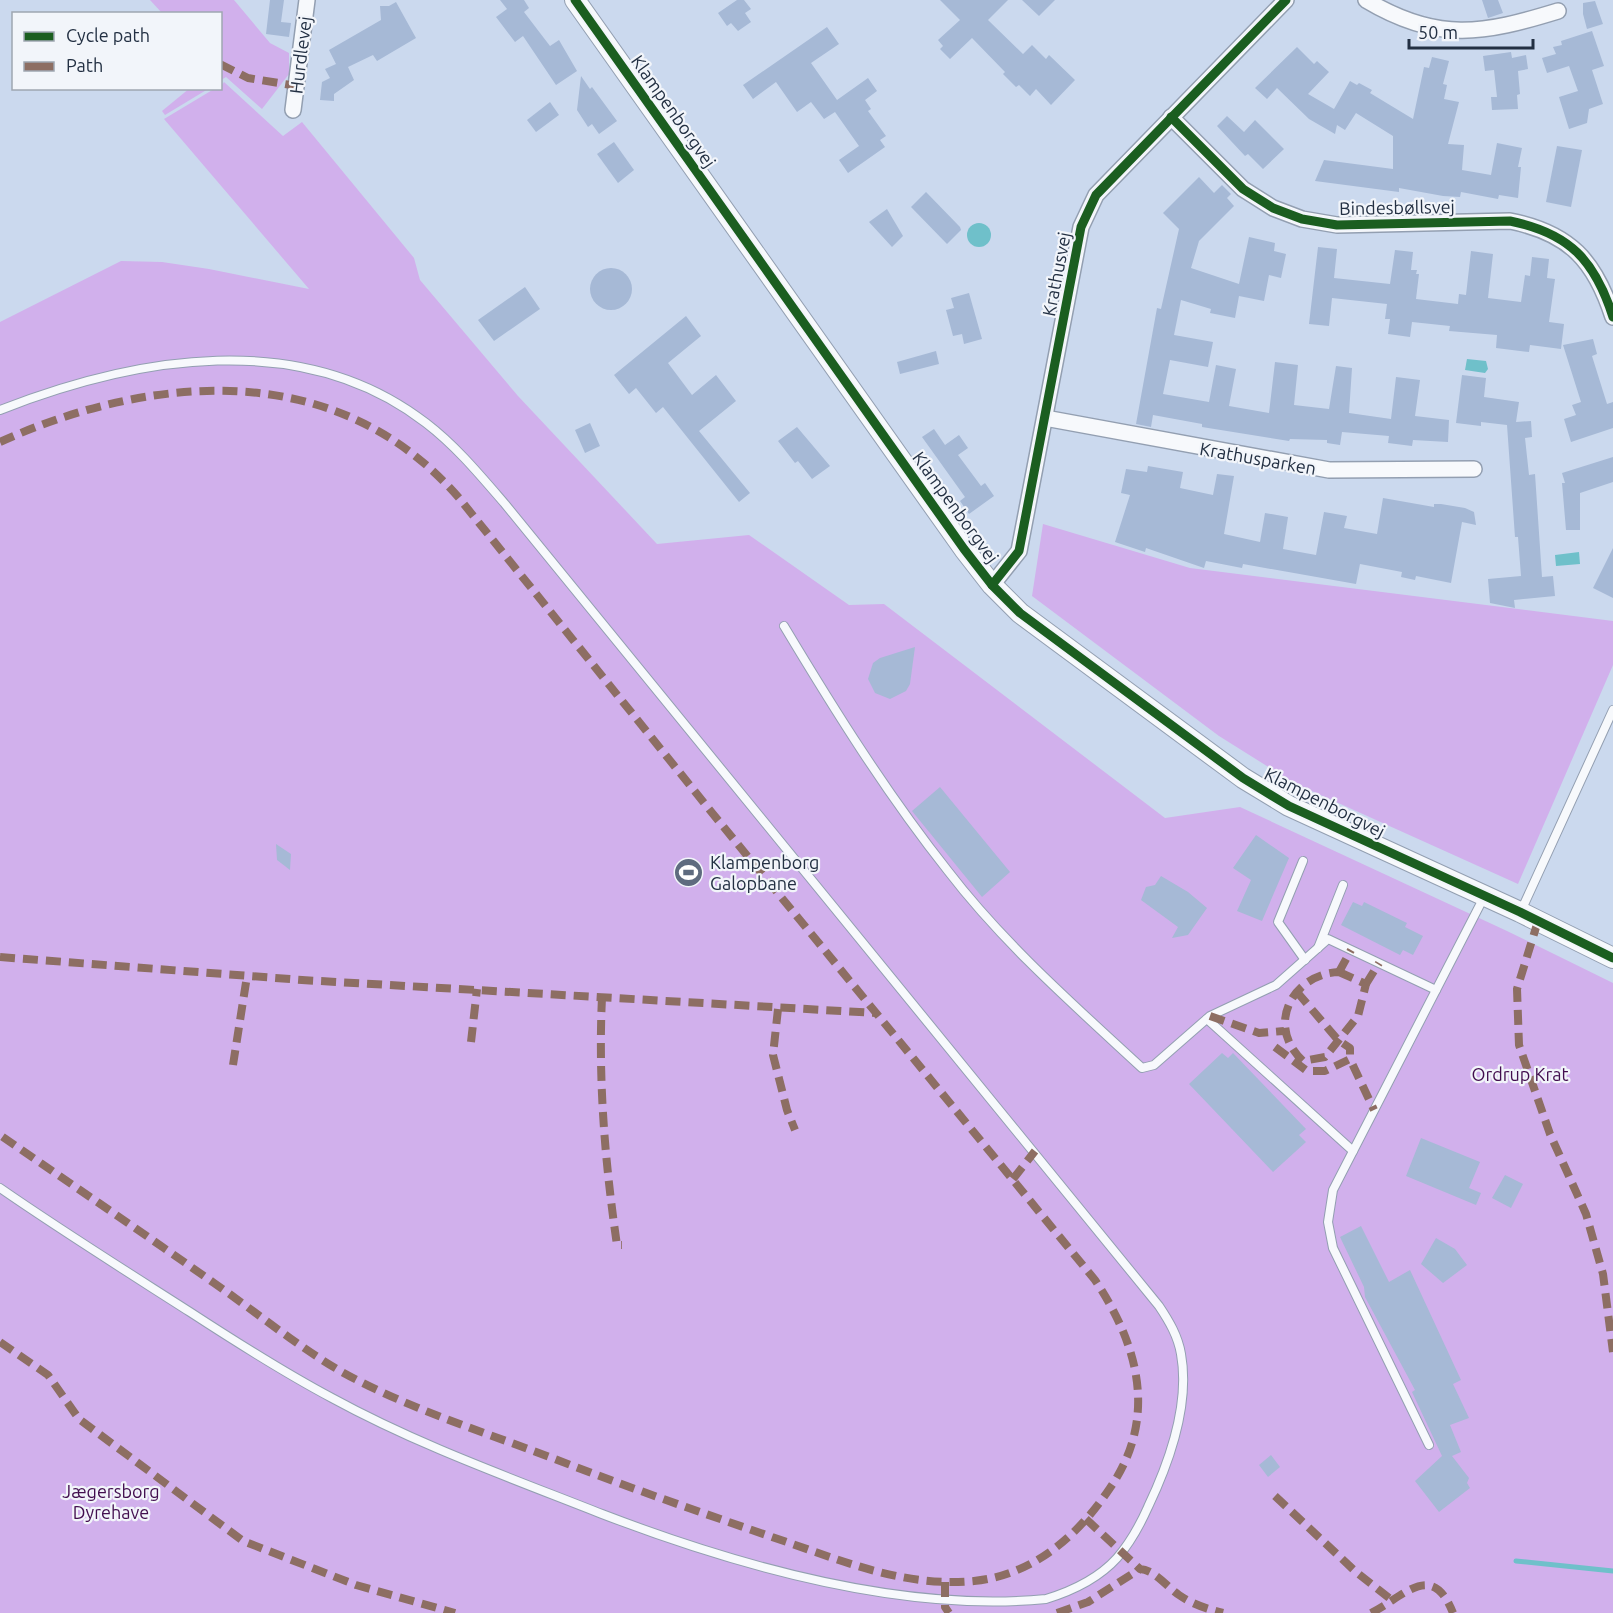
<svg xmlns="http://www.w3.org/2000/svg" width="1613" height="1613" font-family="Ubuntu,sans-serif">
	<style>
		.green { fill: #d1b0ec }
		.water { fill: #6fc0ca }
		.lines { fill: none; stroke-linecap: round; stroke-linejoin: round }
		.stream { stroke: #6fc0ca; stroke-width: 5 }
		.building { fill: #a6b9d6 }
		.service-casing { stroke: #939fb1; stroke-width: 10 }
		.minor-casing { stroke: #939fb1; stroke-width: 18 }
		.tertiary-casing { stroke: #939fb1; stroke-width: 22 }
		.service { stroke: #f7f9fc; stroke-width: 8 }
		.minor { stroke: #f7f9fc; stroke-width: 15 }
		.tertiary { stroke: #f7f9fc; stroke-width: 20 }
		.quiet { stroke: #8d6e63; stroke-width: 8; stroke-dasharray: 15 8; stroke-linecap: butt }
		.cycleway-casing { stroke: #f2f5fa; stroke-width: 13 }
		.cycleway { stroke: #1b5e20; stroke-width: 9 }
		.labels { text-anchor: middle; dominant-baseline: central; stroke-width: 4.5; stroke-linejoin: round; paint-order: stroke }
		.street-label { font-size: 18px; fill: #233043; stroke: #f2f5fa }
		.poi-label { font-size: 18px; fill: #233043; stroke: #f2f5fa; text-anchor: start }
		.park-label { font-size: 18px; fill: #420e4f; stroke: #f2f5fa }
	</style>
	<rect width="100%" height="100%" fill="#cbd9ee"/>
	<g class="green">
		<path d="M150 0H234L270 43 289 53V74L262 109 226 77 221 80 220 14 162 13Z"/>
		<path d="M224 82 283 136 302 122 414 258 420 280 518 396 657 544 749 535 849 605 884 604 1165 818 1240 807 1507 931 1613 983V1613H0V322L121 261 162 262 209 269 309 289 164 119 214 89 220 88Z"/>
		<path d="M190 88 208 89 165 115 162 111Z"/>
		<path d="M1043 524 1190 568 1613 621V665L1518 884 1294 783 1219 736 1032 596Z"/>
	</g>
	<g class="water">
		<circle cx="979" cy="235" r="12"/>
		<path d="M1467 359 1486 361 1488 369 1485 373 1465 370Z"/>
		<path d="M1579 552 1580 564 1556 566 1555 555Z"/>
	</g>
	<g class="lines">
		<path class="stream" d="M1516 1561 1613 1571"/>
	</g>
	<g class="building">
		<path d="M270 0H284L281 22 291 23 289 37 266 34Z"/>
		<path d="M500 0H524L529 8 524 12 550 46 559 40 577 71 556 85 523 36 515 42 496 17 507 9Z"/>
		<path d="M737 0H744L751 9 745 13 751 22 738 31 731 23 727 26 718 13Z"/>
		<path d="M940 0H1008L988 20 1023 54 1032 45 1046 59 1049 55 1075 80 1051 105 1036 89 1030 96 1019 85 1016 87 1003 74 1005 72 972 38 950 59 940 49 943 46 938 40 960 20Z"/>
		<path d="M1022 0H1055L1039 16Z"/>
		<path d="M1482 0H1498L1503 13 1488 18Z"/>
		<path d="M1595 1 1603 24 1587 29 1583 14V3Z"/>
		<path d="M396 2 416 38 377 61 373 55 348 67 354 80 334 94V101L320 100 322 82 330 78 325 69 336 64 329 50 381 20 380 6H389Z"/>
		<path d="M827 27 839 44 811 63 837 100 868 78 877 91 865 100 871 109 868 111 886 136 880 140 885 147 848 173 839 160 859 146 835 112 824 119 811 102 797 112 776 82 753 99 743 85Z"/>
		<path d="M1592 31 1604 66 1592 70 1603 104 1589 109 1587 123 1569 129 1559 97 1578 91 1569 66 1547 73 1542 58 1556 54 1553 47 1562 45 1561 41Z"/>
		<path d="M1297 47 1314 64 1317 61 1329 72 1308 94 1334 109 1350 81 1357 85 1359 83 1372 90 1370 93 1413 119 1424 67 1429 68 1432 57 1449 61 1443 84 1447 85 1444 99 1459 102 1448 144 1464 145 1462 170 1491 175 1497 143 1522 148 1518 167H1521L1518 198 1499 195 1498 199 1461 192 1460 197 1443 196 1399 188V192L1315 181 1324 160 1393 169V136L1356 113 1345 130 1337 125 1335 134 1309 119 1277 88 1267 99 1255 88Z"/>
		<path d="M1511 52 1512 58 1526 55 1528 69 1518 71 1520 94 1517 95 1518 109 1492 110 1491 97H1497L1494 70 1485 71 1483 56Z"/>
		<path d="M581 76 590 89 592 87 617 121 599 134 592 124 588 127 577 110Z"/>
		<path d="M550 102 559 115 536 132 527 120Z"/>
		<path d="M1227 116 1244 132 1255 120 1284 149 1263 169 1248 154 1245 156 1217 126Z"/>
		<path d="M614 142 634 170 618 183 597 154Z"/>
		<path d="M1557 146 1582 150 1571 207 1546 202Z"/>
		<path d="M1199 177 1214 193 1222 185 1231 194 1227 198 1234 206 1199 241 1191 268 1239 284 1249 237 1275 243 1274 251 1286 254 1281 278 1269 275 1264 301 1239 296 1235 318 1210 313 1211 309 1181 300 1174 335 1213 342 1208 367 1170 360 1163 394 1209 402 1216 365 1236 369 1229 406 1269 413 1275 362 1298 365 1294 405 1329 409 1336 366 1352 368 1349 413 1391 419 1396 377 1420 380 1415 416 1449 420 1448 442 1413 440 1412 446 1388 443 1389 436 1342 432 1340 445 1327 443V440L1290 439 1289 441 1202 427V424L1153 415 1151 427 1136 424 1157 308 1161 309 1179 229 1163 213Z"/>
		<path d="M926 192 960 227 961 230 947 244 911 207Z"/>
		<path d="M887 209 903 236 892 247 869 222Z"/>
		<path d="M1318 247 1337 249 1334 278 1390 284 1395 250 1413 252 1411 270H1417L1416 274H1419L1416 299 1458 304 1459 294 1466 295 1471 251 1493 254 1488 298 1521 302 1525 275 1530 276 1532 257 1549 259 1547 278 1555 279 1549 322 1564 324 1561 349 1530 345 1529 352 1496 348 1497 335 1449 331 1450 326 1412 322 1410 337 1388 334 1390 319H1385L1387 304 1332 298 1329 326 1309 324Z"/>
		<circle cx="611" cy="289" r="21"/>
		<path d="M525 287 540 309 494 341 478 320Z"/>
		<path d="M969 293 982 339 964 344 962 334 953 336 946 310 954 308 951 298Z"/>
		<path d="M686 316 701 336 668 363 692 395 716 375 736 401 699 431 750 493 739 502 663 407 656 413 636 388 629 394 614 375Z"/>
		<path d="M1593 339 1597 354 1592 356 1607 404 1613 402V428L1571 442 1564 419 1576 415 1572 405 1581 402 1563 345Z"/>
		<path d="M936 351 939 364 900 374 897 362Z"/>
		<path d="M1462 375 1486 378 1484 397 1519 402 1516 422 1531 421 1532 437 1525 438 1529 475 1535 474 1542 577 1553 576 1555 596 1514 600 1515 608 1490 603 1488 579 1521 576 1518 537H1515L1507 425 1481 422V426L1456 423Z"/>
		<path d="M590 423 600 446 585 453 575 430Z"/>
		<path d="M797 427 830 466 812 479 798 461 795 463 778 441Z"/>
		<path d="M934 429 945 445 959 435 968 448 958 455 981 486 985 483 994 496 969 514 960 501 965 497 922 437Z"/>
		<path d="M1613 457V482L1580 493V530H1566L1562 483H1565L1562 473Z"/>
		<path d="M1148 466 1183 472 1180 488 1213 495 1217 474 1234 476 1224 534 1260 542 1265 513 1288 517 1283 549 1316 555 1324 512 1347 516 1344 528 1377 534 1383 498 1434 507V504H1441L1465 508 1474 512 1476 525 1462 522 1451 583 1416 576 1415 580 1401 577 1402 572 1360 564 1356 584 1243 564 1242 568 1206 561 1204 568 1146 548 1145 552 1115 542 1130 495 1121 493 1126 469 1147 472Z"/>
		<path d="M1613 548V598L1593 588Z"/>
		<path d="M915 647 910 684 906 691 890 699 875 693 868 679 873 663 880 658Z"/>
		<path d="M940 787 1010 872 982 897 912 811Z"/>
		<path d="M1256 835 1289 858 1262 921 1237 911 1251 880 1233 868Z"/>
		<path d="M276 844 291 854 290 870 277 860Z"/>
		<path d="M1161 876 1188 892 1207 908 1188 935 1172 938 1178 927 1141 900 1146 887 1155 885Z"/>
		<path d="M1353 902 1362 906 1364 902 1407 923 1405 927 1423 936 1413 955 1403 950 1400 955 1341 925Z"/>
		<path d="M1222 1053 1228 1058 1233 1053 1306 1129 1299 1135 1306 1142 1273 1172 1189 1084Z"/>
		<path d="M1421 1138 1480 1162 1469 1188 1481 1193 1476 1205 1406 1176Z"/>
		<path d="M1505 1175 1523 1184 1511 1208 1492 1198Z"/>
		<path d="M1361 1226 1389 1282 1410 1270 1461 1380 1453 1384 1469 1418 1450 1425 1461 1452 1452 1456 1469 1478 1467 1483 1470 1488 1439 1512 1415 1481 1442 1456 1412 1392 1415 1390 1365 1297 1364 1287 1340 1237Z"/>
		<path d="M1436 1238 1455 1249 1467 1265 1443 1283 1421 1264Z"/>
		<path d="M1271 1455 1280 1467 1268 1477 1259 1465Z"/>
	</g>
	<g class="lines">
		<defs>
			<g id="service">
				<path d="M0 410C135 357 302 327 426 423 456 446 480 475 505 504L1159 1306C1169 1321 1178 1336 1181 1354 1190 1404 1169 1463 1148 1507 1140 1525 1130 1543 1117 1558 1098 1579 1072 1591 1046 1599 902 1613 735 1565 602 1514 511 1478 418 1445 332 1398 283 1372 236 1342 190 1312 126 1271 62 1231 0 1188"/>
				<path d="M784 626C835 711 887 794 948 871 1004 944 1075 1006 1142 1068L1154 1065 1210 1016 1276 985 1328 939 1436 990"/>
				<path d="M1303 861 1278 922 1305 960"/>
				<path d="M1521 911 1613 710"/>
				<path d="M1318 948 1343 885"/>
				<path d="M1207 1019 1353 1151"/>
				<path d="M1429 1445 1333 1248 1328 1222 1333 1190 1484 897"/>
			</g>
			<g id="minor">
				<path d="M1366 0C1438 43 1483 34 1558 11"/>
				<path d="M293 110 307 0"/>
				<path d="M1171 117 1243 189 1273 208 1302 219 1337 225 1510 221C1570 233 1595 261 1613 317"/>
				<path d="M1045 418 1329 470 1474 469"/>
				<path d="M992 585 1019 551 1081 227 1096 195 1286 0"/>
			</g>
			<path id="tertiary" d="M575 0 964 549 992 585 1020 613 1243 778 1289 806 1520 912 1613 958"/>
		</defs>
		<use href="#service" class="service-casing"/>
		<use href="#minor" class="minor-casing"/>
		<use href="#tertiary" class="tertiary-casing"/>
		<use href="#service" class="service"/>
		<use href="#minor" class="minor"/>
		<use href="#tertiary" class="tertiary"/>
		<g class="quiet">
			<path d="M220 64 248 78 297 86"/>
			<path d="M0 442C155 372 339 359 459 498L713 814 1095 1280C1139 1346 1158 1418 1110 1488 1078 1536 1033 1575 974 1581 903 1588 838 1559 772 1537 700 1512 627 1487 555 1459 484 1432 409 1409 342 1372 297 1346 256 1312 214 1283 143 1233 71 1184 0 1135"/>
			<path d="M1538 921 1517 989 1519 1045 1550 1134 1586 1214 1603 1274 1613 1352"/>
			<path d="M0 957 302 980 876 1013"/>
			<path d="M1339 972 1366 984 1358 1016 1325 1057 1303 1061C1265 1026 1292 974 1339 972Z"/>
			<path d="M1339 972 1351 950"/>
			<path d="M1366 984 1379 963"/>
			<path d="M1297 992 1338 1040 1350 1048V1059"/>
			<path d="M602 997C598 1080 605 1163 617 1245H622"/>
			<path d="M778 1009 773 1055 787 1110 795 1130"/>
			<path d="M1210 1016 1259 1033 1284 1031"/>
			<path d="M471 1042 477 989"/>
			<path d="M1275 1047 1307 1071H1325L1350 1059 1374 1110"/>
			<path d="M233 1065 247 976"/>
			<path d="M1013 1179 1035 1151"/>
			<path d="M0 1342 48 1375 79 1419 243 1541 356 1585 455 1613"/>
			<path d="M1275 1496 1356 1572 1393 1601"/>
			<path d="M1086 1519 1140 1569C1155 1570 1167 1587 1179 1595 1192 1604 1207 1609 1223 1613"/>
			<path d="M945 1582V1607L949 1613"/>
			<path d="M1057 1613 1088 1602 1140 1569"/>
			<path d="M1371 1613C1405 1596 1432 1560 1453 1613"/>
		</g>
		<defs>
			<g id="cycleway">
				<path d="M575 0 964 549 992 585 1020 613 1243 778 1289 806 1520 912 1613 958"/>
				<path d="M1171 117 1243 189 1273 208 1302 219 1337 225 1510 221C1570 233 1595 261 1613 317"/>
				<path d="M992 585 1019 551 1081 227 1096 195 1286 0"/>
			</g>
		</defs>
		<use href="#cycleway" class="cycleway-casing"/>
		<use href="#cycleway" class="cycleway"/>
	</g>
	<defs>
		<symbol id="stadium-disc" viewBox="-11 -11 22 22"><circle r="9.5" fill="#5e6b7f" stroke="#f2f5fa"/><path d="M0-5a6.5 5 0 1 0 0 10a6.5 5 0 1 0 0-10ZM-3.5-1.8h7v3.6h-7Z" fill="#fff"/></symbol>
	</defs>
	<g fill-rule="evenodd">
		<use href="#stadium-disc" x="672" y="856" width="33" height="33"/>
	</g>
	<g class="labels">
		<g class="street-label">
			<text transform="translate(300 55) rotate(-83)">Hurdlevej</text>
			<text transform="translate(674 111) rotate(55)">Klampenborgvej</text>
			<text transform="translate(1397 207) rotate(-1)">Bindesbøllsvej</text>
			<text transform="translate(1056 274) rotate(-79)">Krathusvej</text>
			<text transform="translate(1258 458) rotate(10)">Krathusparken</text>
			<text transform="translate(956 507) rotate(54)">Klampenborgvej</text>
			<text transform="translate(1325 802) rotate(27)">Klampenborgvej</text>
		</g>
		<g class="poi-label">
			<text x="710" y="862">Klampenborg<tspan x="710" dy="21">Galopbane</tspan></text>
		</g>
		<g class="park-label">
			<text x="1520" y="1074">Ordrup Krat</text>
			<text x="111" y="1491">Jægersborg<tspan x="111" dy="21">Dyrehave</tspan></text>
		</g>
	</g>
	<rect x="12" y="12" width="210" height="78" fill="#f2f5fa" stroke="#9fa6b1" stroke-width="1.5"/>
	<rect x="24" y="32" width="30" height="9" fill="#1b5e20" stroke="#9fa6b1" stroke-width="1.5"/>
	<text x="66" y="42" font-size="18" fill="#233043">Cycle path</text>
	<rect x="24" y="62" width="30" height="9" fill="#8d6e63" stroke="#9fa6b1" stroke-width="1.5"/>
	<text x="66" y="72" font-size="18" fill="#233043">Path</text>
	<path d="M1409 39v9h124v-9" fill="none" stroke="#233043" stroke-width="3"/>
	<text x="1418" y="39" font-size="18" fill="#233043" stroke="#f2f5fa" stroke-width="4.5" paint-order="stroke">50 m</text>
</svg>
